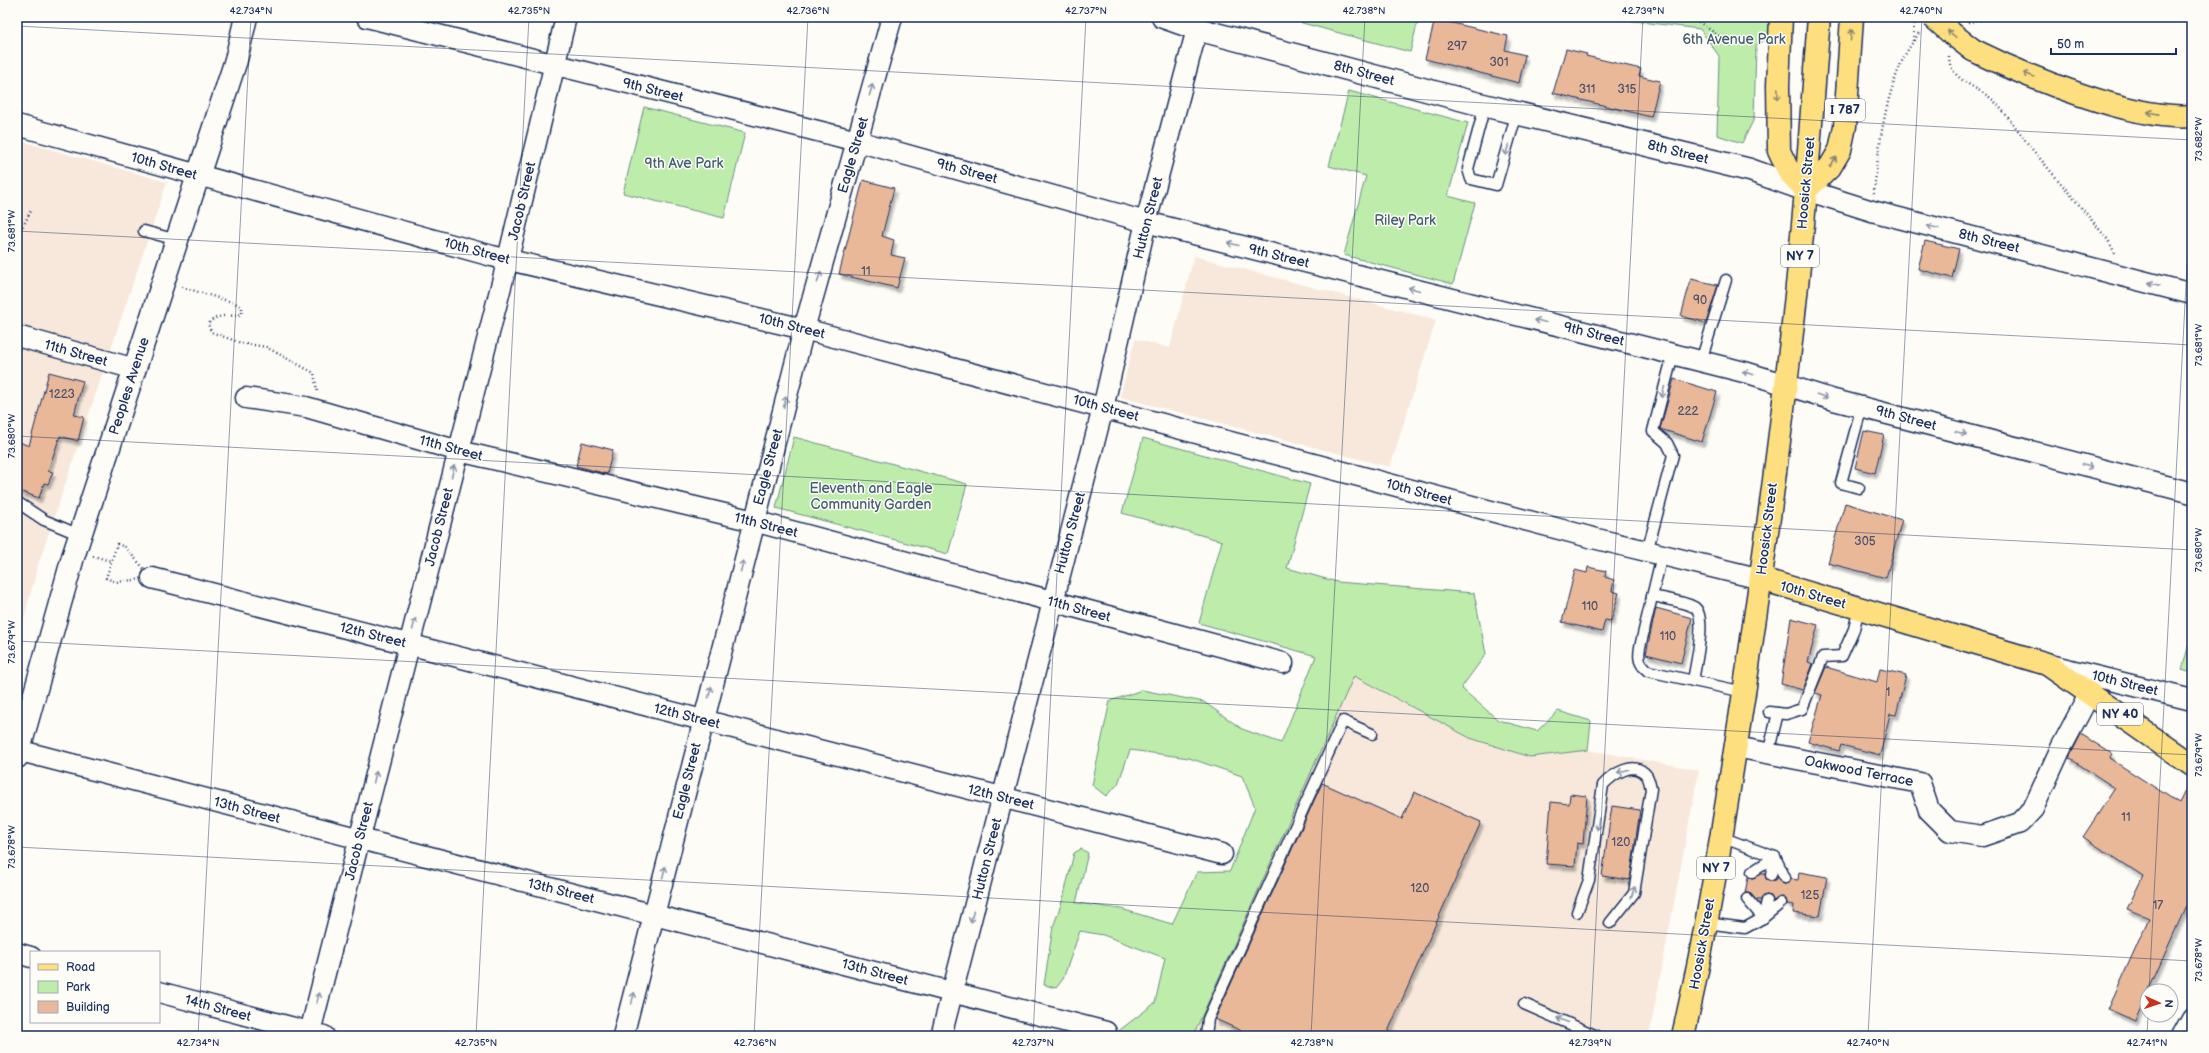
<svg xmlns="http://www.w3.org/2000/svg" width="2209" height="1053" font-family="'Balsamiq Sans',sans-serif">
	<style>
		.built { fill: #f7e8db }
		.green { fill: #beedab; stroke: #6c8e84 }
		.building { fill: #e8b899; stroke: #1b2f5e; filter: url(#shadow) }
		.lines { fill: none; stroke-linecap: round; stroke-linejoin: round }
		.service-casing { stroke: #1b2f5e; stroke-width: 13 }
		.minor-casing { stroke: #1b2f5e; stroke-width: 23 }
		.tertiary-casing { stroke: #1b2f5e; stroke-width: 25 }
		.primary-casing { stroke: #1b2f5e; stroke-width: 25 }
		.trunk-casing { stroke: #1b2f5e; stroke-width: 25 }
		.motorway-casing { stroke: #1b2f5e; stroke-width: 25 }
		.path { stroke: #1b2f5e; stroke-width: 2.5; stroke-dasharray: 1 3; stroke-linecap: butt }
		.service { stroke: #fdfcf7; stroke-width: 10 }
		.minor { stroke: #fdfcf7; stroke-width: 20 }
		.tertiary { stroke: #fdfcf7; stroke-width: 22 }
		.primary { stroke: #fedf80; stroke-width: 22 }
		.trunk { stroke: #fedf80; stroke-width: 22 }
		.motorway { stroke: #fedf80; stroke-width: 22 }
		.motorway-bridge-casing { stroke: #1b2f5e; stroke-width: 25; stroke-linecap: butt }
		.motorway-bridge { stroke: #fedf80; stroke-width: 22 }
		.oneway { stroke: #8c876f }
		.oneway2 { stroke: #8c96aa }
		.ticks { fill: none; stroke: #1b2f5e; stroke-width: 1; stroke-opacity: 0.45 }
		.labels { text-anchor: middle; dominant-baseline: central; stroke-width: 3; stroke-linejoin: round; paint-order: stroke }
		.number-label { font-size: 12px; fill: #4e516d }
		.shield { fill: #fdfcf7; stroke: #5f6c8c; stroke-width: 1 }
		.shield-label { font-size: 13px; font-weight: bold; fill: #1b2f5e }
		.park-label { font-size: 14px; fill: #445e71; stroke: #fdfcf7 }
		.street-label { font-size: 14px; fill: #1b2f5e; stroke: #fdfcf7 }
		.neatline { fill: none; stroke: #1b2f5e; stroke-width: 1.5 }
		.ticks-label { font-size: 10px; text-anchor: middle; fill: #1b2f5e }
	</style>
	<defs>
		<filter id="shadow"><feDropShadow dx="2.5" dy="4.5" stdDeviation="1" flood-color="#0004"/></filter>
	</defs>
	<rect width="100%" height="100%" fill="#fdfcf7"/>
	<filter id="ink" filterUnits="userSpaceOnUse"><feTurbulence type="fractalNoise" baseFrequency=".025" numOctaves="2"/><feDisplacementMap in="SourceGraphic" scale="8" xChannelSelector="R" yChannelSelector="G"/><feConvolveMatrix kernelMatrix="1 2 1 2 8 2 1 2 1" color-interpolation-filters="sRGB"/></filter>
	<g filter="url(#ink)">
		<g class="built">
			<path d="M17 140 167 182 37 568 17 647Z"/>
			<path d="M1194 256 1436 320 1390 467 1120 397 1135 339 1170 348Z"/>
			<path d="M1354 676 1470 738 1530 757 1588 750 1699 770 1649 1036H1193Z"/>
		</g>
		<g class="green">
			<path d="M1280 17H1419L1410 52Z"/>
			<path d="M1600 17H1788L1787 26 1756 45 1754 119 1742 143 1717 135 1719 56 1700 29Z"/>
			<path d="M1349 91 1468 123 1448 196 1475 203 1453 284 1344 255 1366 176 1329 166Z"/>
			<path d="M644 107 745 133 724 218 623 193Z"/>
			<path d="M794 437 967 484 948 554 776 508Z"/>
			<path d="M1143 438 1310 484 1287 568 1337 582 1474 593 1486 654 1461 688 1498 720 1537 731 1558 711 1591 721 1588 750 1530 757 1470 738 1354 676 1193 1036H1112L1155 1003 1165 958 1103 935 1080 931 1063 979 1056 988 1044 985 1053 927 1063 899 1074 853 1081 849 1088 853 1076 903 1121 909 1172 924 1197 872 1230 871 1255 807 1242 776 1189 758 1130 750 1118 784 1106 796 1092 785 1110 701 1142 690 1204 702 1242 729 1281 743 1316 656 1199 623 1222 541 1122 513Z"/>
			<path d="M2192 632V673L2182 670Z"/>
		</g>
		<g class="building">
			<path d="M1435 19 1508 36 1505 50 1525 55 1519 83 1425 59Z"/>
			<path d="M1566 49 1587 54 1586 56 1641 69 1639 76 1660 81 1651 117 1553 93Z"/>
			<path d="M863 180 894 188 882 236 894 240 891 255 905 258 897 288 839 274Z"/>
			<path d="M1925 241 1959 249 1952 278 1918 269Z"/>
			<path d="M1691 279 1718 285 1706 323 1681 316Z"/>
			<path d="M49 372 83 381 74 415 84 417 78 441 60 436 48 471 53 472 48 484 44 483 39 498 17 490V441L29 446Z"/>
			<path d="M1674 379 1717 392 1702 442 1660 429Z"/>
			<path d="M1864 431 1884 435 1875 473 1855 468Z"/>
			<path d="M582 442 613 450 607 474 576 466Z"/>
			<path d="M1845 503 1902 520 1886 578 1828 563Z"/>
			<path d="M1588 567 1606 571 1605 577 1614 580 1612 591 1619 593 1611 621 1605 620 1602 632 1562 622 1575 570 1587 573Z"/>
			<path d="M1656 608 1692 618 1681 663 1646 654Z"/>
			<path d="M1791 618 1818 625 1808 662 1813 664 1803 690 1781 684Z"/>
			<path d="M1826 667 1877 682 1880 669 1906 675 1896 715 1890 714 1880 755 1841 745 1839 751 1808 742 1822 695 1815 693Z"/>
			<path d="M2081 734 2112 754 2109 758 2179 803 2192 777V906L2187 904 2135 1021 2108 1009 2149 918 2127 909 2143 876 2083 837 2115 788 2069 758Z"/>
			<path d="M1322 783 1402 819 1414 792 1481 822 1386 1036H1253L1215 1019Z"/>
			<path d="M1570 794 1587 796 1583 844 1577 843 1575 866 1546 864 1551 802 1569 804Z"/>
			<path d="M1612 806 1640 810 1630 880 1602 876Z"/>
			<path d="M1799 872 1827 877 1820 916 1793 913 1794 905 1787 904 1786 899 1783 897 1773 901 1771 896 1766 895 1760 900H1756L1750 893H1745L1748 877 1753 878 1761 874H1765L1766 879 1770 881 1777 877 1781 883 1785 884 1790 882 1791 879 1798 880Z"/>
		</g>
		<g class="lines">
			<defs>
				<g id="service">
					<path d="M1485 105 1468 169 1471 179 1496 185 1517 113"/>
					<path d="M144 231 177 240"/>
					<path d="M1701 361 1726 280"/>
					<path d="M1859 488 1841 483 1862 406"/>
					<path d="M17 502 44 520 80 535"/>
					<path d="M1647 552 1673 455 1667 443 1653 431 1673 354"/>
					<path d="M1662 555 1640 647C1638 659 1639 664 1648 671L1744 692"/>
					<path d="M1652 596C1665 599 1682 601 1694 607 1708 615 1695 667 1693 681"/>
					<path d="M1769 712 1786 714 1802 709 1823 657 1842 656 1854 629 1859 608"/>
					<path d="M1768 754 1778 713"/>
					<path d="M1721 837 1775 857 1785 878"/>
					<path d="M1752 872 1775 857"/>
					<path d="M1771 875 1775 857"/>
					<path d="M1747 899 1763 918"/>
					<path d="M1577 912 1589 880 1603 785C1613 774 1635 759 1647 776 1649 779 1650 785 1651 789L1634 893 1610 923"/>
					<path d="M1763 918 1767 901"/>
					<path d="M1706 923 1745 928 1763 918 1781 903"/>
					<path d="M1524 1004 1597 1036"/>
					<path d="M1206 1036 1208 1019 1343 721 1372 734"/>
				</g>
				<g id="minor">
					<path d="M367 17 857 141 1146 222 1748 373 1834 400 2192 493"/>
					<path d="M17 125 492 256 804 329 1593 538 1761 579"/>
					<path d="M1806 190 1872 211 2192 294"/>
					<path d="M17 336 135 369"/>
					<path d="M246 398 306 407 459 451 754 521 1283 663"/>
					<path d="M152 578 1222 854"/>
					<path d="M2050 665 2192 700"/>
					<path d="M1736 747 1920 783 1929 810 1950 831 1982 836 2020 823 2033 809 2061 748 2090 693"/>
					<path d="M17 750 1106 1032"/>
					<path d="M17 953 31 957"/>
					<path d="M159 992 324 1036"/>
					<path d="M309 1036 508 259 566 17"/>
					<path d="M623 1036 804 329 892 17"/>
					<path d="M941 1036 1103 408 1146 222 1197 29"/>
					<path d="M2182 1036 2192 1018"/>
				</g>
				<g id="tertiary">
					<path d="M1163 17 1197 29 1475 103 1750 170 1806 190"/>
					<path d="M17 757 73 557 236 60 246 17"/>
				</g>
				<g id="primary">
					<path d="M1806 190 1819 17"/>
					<path d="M1761 579 2047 664 2192 765"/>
				</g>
				<path id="trunk" d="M1683 1036C1709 923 1726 808 1744 693 1769 526 1792 358 1806 190"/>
				<g id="motorway">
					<path d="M1781 17 1778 85 1779 151 1789 172 1806 190 1830 167 1840 150 1845 126 1852 17"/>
					<path d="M1973 50C2025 76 2134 121 2192 116"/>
				</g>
			</defs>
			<use href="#service" class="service-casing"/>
			<use href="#minor" class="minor-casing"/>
			<use href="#tertiary" class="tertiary-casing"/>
			<use href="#primary" class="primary-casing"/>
			<use href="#trunk" class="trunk-casing"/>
			<use href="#motorway" class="motorway-casing"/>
			<g class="path">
				<path d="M1692 17 1733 46"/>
				<path d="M1968 22 2002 17"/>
				<path d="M1913 41 1914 24"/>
				<path d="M1949 56C1949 81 1978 86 1994 101 2008 116 2019 132 2032 149 2057 179 2083 209 2108 240L2116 255"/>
				<path d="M1874 194C1878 150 1884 102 1902 61 1907 50 1914 41 1920 31"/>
				<path d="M17 237 32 209"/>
				<path d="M182 287 235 303 242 308V314C229 318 219 312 208 324L211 332 241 343 266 347 314 373 317 391"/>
				<path d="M117 544 125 547 152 578 116 582 106 578Z"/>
				<path d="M93 556 111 561"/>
			</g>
			<use href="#service" class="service"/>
			<use href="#minor" class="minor"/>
			<use href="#tertiary" class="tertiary"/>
			<use href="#primary" class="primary"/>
			<use href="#trunk" class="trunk"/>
			<use href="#motorway" class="motorway"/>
			<defs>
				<path id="motorway-bridge" d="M1933 17 1951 33 1973 50"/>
			</defs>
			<use href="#motorway-bridge" class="motorway-bridge-casing"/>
			<use href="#motorway-bridge" class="motorway-bridge"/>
		</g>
		<defs><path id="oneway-shaft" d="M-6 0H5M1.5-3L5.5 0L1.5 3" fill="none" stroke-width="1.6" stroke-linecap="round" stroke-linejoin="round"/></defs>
		<g class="oneway">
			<use href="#oneway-shaft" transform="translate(1952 34) rotate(-141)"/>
			<use href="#oneway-shaft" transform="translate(1851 35) rotate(-85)"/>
			<use href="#oneway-shaft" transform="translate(2029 75) rotate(-161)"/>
			<use href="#oneway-shaft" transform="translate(1778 94) rotate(89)"/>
			<use href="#oneway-shaft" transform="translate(2153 113) rotate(-169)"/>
			<use href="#oneway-shaft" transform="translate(1833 162) rotate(-58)"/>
		</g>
		<g class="oneway2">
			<use href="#oneway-shaft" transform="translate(871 90) rotate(-74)"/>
			<use href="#oneway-shaft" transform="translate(1507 150) rotate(106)"/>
			<use href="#oneway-shaft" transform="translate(1933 227) rotate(-166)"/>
			<use href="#oneway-shaft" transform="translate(1233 244) rotate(-166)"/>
			<use href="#oneway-shaft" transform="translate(819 277) rotate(-74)"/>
			<use href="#oneway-shaft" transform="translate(2154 284) rotate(-165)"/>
			<use href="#oneway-shaft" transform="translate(1414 289) rotate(-166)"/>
			<use href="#oneway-shaft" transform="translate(1540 321) rotate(-166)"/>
			<use href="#oneway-shaft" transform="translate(1748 373) rotate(-164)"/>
			<use href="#oneway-shaft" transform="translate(1663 392) rotate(105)"/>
			<use href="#oneway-shaft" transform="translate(1822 396) rotate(18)"/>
			<use href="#oneway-shaft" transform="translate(785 402) rotate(-75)"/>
			<use href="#oneway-shaft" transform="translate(1961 433) rotate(15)"/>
			<use href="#oneway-shaft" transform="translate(2087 466) rotate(15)"/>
			<use href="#oneway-shaft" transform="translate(453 471) rotate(-76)"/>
			<use href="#oneway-shaft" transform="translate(742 566) rotate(-76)"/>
			<use href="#oneway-shaft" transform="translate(414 624) rotate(-76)"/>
			<use href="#oneway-shaft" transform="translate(710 692) rotate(-76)"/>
			<use href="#oneway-shaft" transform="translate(1623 771) rotate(165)"/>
			<use href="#oneway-shaft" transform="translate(375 777) rotate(-76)"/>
			<use href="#oneway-shaft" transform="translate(1598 824) rotate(99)"/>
			<use href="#oneway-shaft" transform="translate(664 872) rotate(-76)"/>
			<use href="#oneway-shaft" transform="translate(1633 892) rotate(-71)"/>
			<use href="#oneway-shaft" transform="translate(972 917) rotate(104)"/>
			<use href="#oneway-shaft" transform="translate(318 998) rotate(-76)"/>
			<use href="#oneway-shaft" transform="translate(633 998) rotate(-76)"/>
			<use href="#oneway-shaft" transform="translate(1562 1020) rotate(-157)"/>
		</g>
	</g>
	<path class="ticks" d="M17 26 2192 140M17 231 2192 345M17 436 2192 550M17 641 2192 755M17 847 2192 961M2149 991 2192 170M198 1036 251 17M476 1036 529 17M754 1036 808 17M1033 1036 1086 17M1311 1036 1365 17M1590 1036 1643 17M1868 1036 1922 17M2147 1036 2148 1015"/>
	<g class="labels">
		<g class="number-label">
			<text x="1457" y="46">297</text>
			<text x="1499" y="62">301</text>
			<text x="1587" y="89">311</text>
			<text x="1627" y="89">315</text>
			<text x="866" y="271">11</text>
			<text x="1700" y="300">90</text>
			<text x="62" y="394">1223</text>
			<text x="1688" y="411">222</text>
			<text x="1865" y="541">305</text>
			<text x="1590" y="606">110</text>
			<text x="1668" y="636">110</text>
			<text x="1888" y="692">1</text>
			<text x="2126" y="817">11</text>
			<text x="1621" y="842">120</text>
			<text x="1420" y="888">120</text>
			<text x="1810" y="895">125</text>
			<text x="2158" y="905">17</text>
		</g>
		<g class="shield">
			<rect x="1825" y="99" width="40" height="22" rx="3"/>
			<rect x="1781" y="245" width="38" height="22" rx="3"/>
			<rect x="2097" y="703" width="46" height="22" rx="3"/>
			<rect x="1697" y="857" width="38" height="22" rx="3"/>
		</g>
		<g class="shield-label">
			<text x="1845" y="110">I 787</text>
			<text x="1800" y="256">NY 7</text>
			<text x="2120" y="714">NY 40</text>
			<text x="1716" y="868">NY 7</text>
		</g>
		<g class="park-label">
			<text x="1734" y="39">6th Avenue Park</text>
			<text x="684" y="163">9th Ave Park</text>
			<text x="1405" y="220">Riley Park</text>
			<text x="871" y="488">Eleventh and Eagle<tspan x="871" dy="16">Community Garden</tspan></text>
		</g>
		<g class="street-label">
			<text transform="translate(1364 73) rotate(15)">8th Street</text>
			<text transform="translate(653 90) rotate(14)">9th Street</text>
			<text transform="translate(1678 152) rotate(14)">8th Street</text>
			<text transform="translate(853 155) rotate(-74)">Eagle Street</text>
			<text transform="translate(164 166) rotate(16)">10th Street</text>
			<text transform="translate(967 171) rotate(15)">9th Street</text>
			<text transform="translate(1806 183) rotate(-85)">Hoosick Street</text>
			<text transform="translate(522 201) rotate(-77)">Jacob Street</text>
			<text transform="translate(1148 218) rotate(-76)">Hutton Street</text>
			<text transform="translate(1989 241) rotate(14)">8th Street</text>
			<text transform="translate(477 251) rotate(15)">10th Street</text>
			<text transform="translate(1279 256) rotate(14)">9th Street</text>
			<text transform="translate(792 326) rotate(14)">10th Street</text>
			<text transform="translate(1594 334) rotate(14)">9th Street</text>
			<text transform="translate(76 353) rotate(16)">11th Street</text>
			<text transform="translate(129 386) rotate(-72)">Peoples Avenue</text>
			<text transform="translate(1106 408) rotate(15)">10th Street</text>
			<text transform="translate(1906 418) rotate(15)">9th Street</text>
			<text transform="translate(451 448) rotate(15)">11th Street</text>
			<text transform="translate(768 467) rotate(-75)">Eagle Street</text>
			<text transform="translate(1419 492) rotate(15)">10th Street</text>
			<text transform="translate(766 525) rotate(14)">11th Street</text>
			<text transform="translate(439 527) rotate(-76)">Jacob Street</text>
			<text transform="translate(1767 529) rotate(-83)">Hoosick Street</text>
			<text transform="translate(1070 533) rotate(-75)">Hutton Street</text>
			<text transform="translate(1813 595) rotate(16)">10th Street</text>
			<text transform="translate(1079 609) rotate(15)">11th Street</text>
			<text transform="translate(373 635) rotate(14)">12th Street</text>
			<text transform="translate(2125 683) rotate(14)">10th Street</text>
			<text transform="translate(687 716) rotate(14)">12th Street</text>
			<text transform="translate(1859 771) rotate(11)">Oakwood Terrace</text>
			<text transform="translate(687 781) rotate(-76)">Eagle Street</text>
			<text transform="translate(1001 797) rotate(14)">12th Street</text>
			<text transform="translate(247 810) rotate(15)">13th Street</text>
			<text transform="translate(359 841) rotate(-76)">Jacob Street</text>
			<text transform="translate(987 859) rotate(-76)">Hutton Street</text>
			<text transform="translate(561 891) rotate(14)">13th Street</text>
			<text transform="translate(1702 944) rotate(-80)">Hoosick Street</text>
			<text transform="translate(875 972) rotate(15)">13th Street</text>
			<text transform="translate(218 1008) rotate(15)">14th Street</text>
		</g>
	</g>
	<rect width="2209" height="1053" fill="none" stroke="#fdfcf7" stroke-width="44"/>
	<rect x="30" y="951" width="130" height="72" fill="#fdfcf7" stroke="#a3aaba"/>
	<rect x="38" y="964" width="20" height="6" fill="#fedf80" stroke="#a3aaba"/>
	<text x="66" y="971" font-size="12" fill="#1b2f5e">Road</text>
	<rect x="38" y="981" width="20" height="12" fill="#beedab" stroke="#a3aaba"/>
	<text x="66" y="991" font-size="12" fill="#1b2f5e">Park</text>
	<rect x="38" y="1001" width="20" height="12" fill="#e8b899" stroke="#a3aaba"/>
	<text x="66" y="1011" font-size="12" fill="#1b2f5e">Building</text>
	<g transform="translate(2159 1003) rotate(93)"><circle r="19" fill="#fdfcf7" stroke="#a3aaba"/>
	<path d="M0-3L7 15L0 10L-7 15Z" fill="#c8321e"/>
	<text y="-6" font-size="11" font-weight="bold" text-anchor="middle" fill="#1b2f5e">N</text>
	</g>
	<path d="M2051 48v6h125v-6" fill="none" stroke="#1b2f5e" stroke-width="2"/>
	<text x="2057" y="48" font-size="12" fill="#1b2f5e" stroke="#fdfcf7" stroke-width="3" paint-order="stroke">50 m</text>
	<rect x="22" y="22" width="2165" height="1009" class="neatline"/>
	<g class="ticks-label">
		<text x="251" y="14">42.734°N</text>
		<text x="529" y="14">42.735°N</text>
		<text x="808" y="14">42.736°N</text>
		<text x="1086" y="14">42.737°N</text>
		<text x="1364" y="14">42.738°N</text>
		<text x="1643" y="14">42.739°N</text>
		<text x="1921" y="14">42.740°N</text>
		<text transform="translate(2198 139) rotate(-90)" y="4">73.682°W</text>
		<text transform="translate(11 231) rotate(-90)" y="4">73.681°W</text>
		<text transform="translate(2198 345) rotate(-90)" y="4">73.681°W</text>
		<text transform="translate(11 436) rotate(-90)" y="4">73.680°W</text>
		<text transform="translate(2198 550) rotate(-90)" y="4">73.680°W</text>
		<text transform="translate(11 642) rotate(-90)" y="4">73.679°W</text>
		<text transform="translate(2198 755) rotate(-90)" y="4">73.679°W</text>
		<text transform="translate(11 847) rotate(-90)" y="4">73.678°W</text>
		<text transform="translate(2198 960) rotate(-90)" y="4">73.678°W</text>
		<text x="198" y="1046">42.734°N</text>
		<text x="476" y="1046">42.735°N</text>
		<text x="755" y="1046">42.736°N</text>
		<text x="1033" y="1046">42.737°N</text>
		<text x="1312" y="1046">42.738°N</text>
		<text x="1590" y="1046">42.739°N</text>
		<text x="1868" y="1046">42.740°N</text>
		<text x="2147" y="1046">42.741°N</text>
	</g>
</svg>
